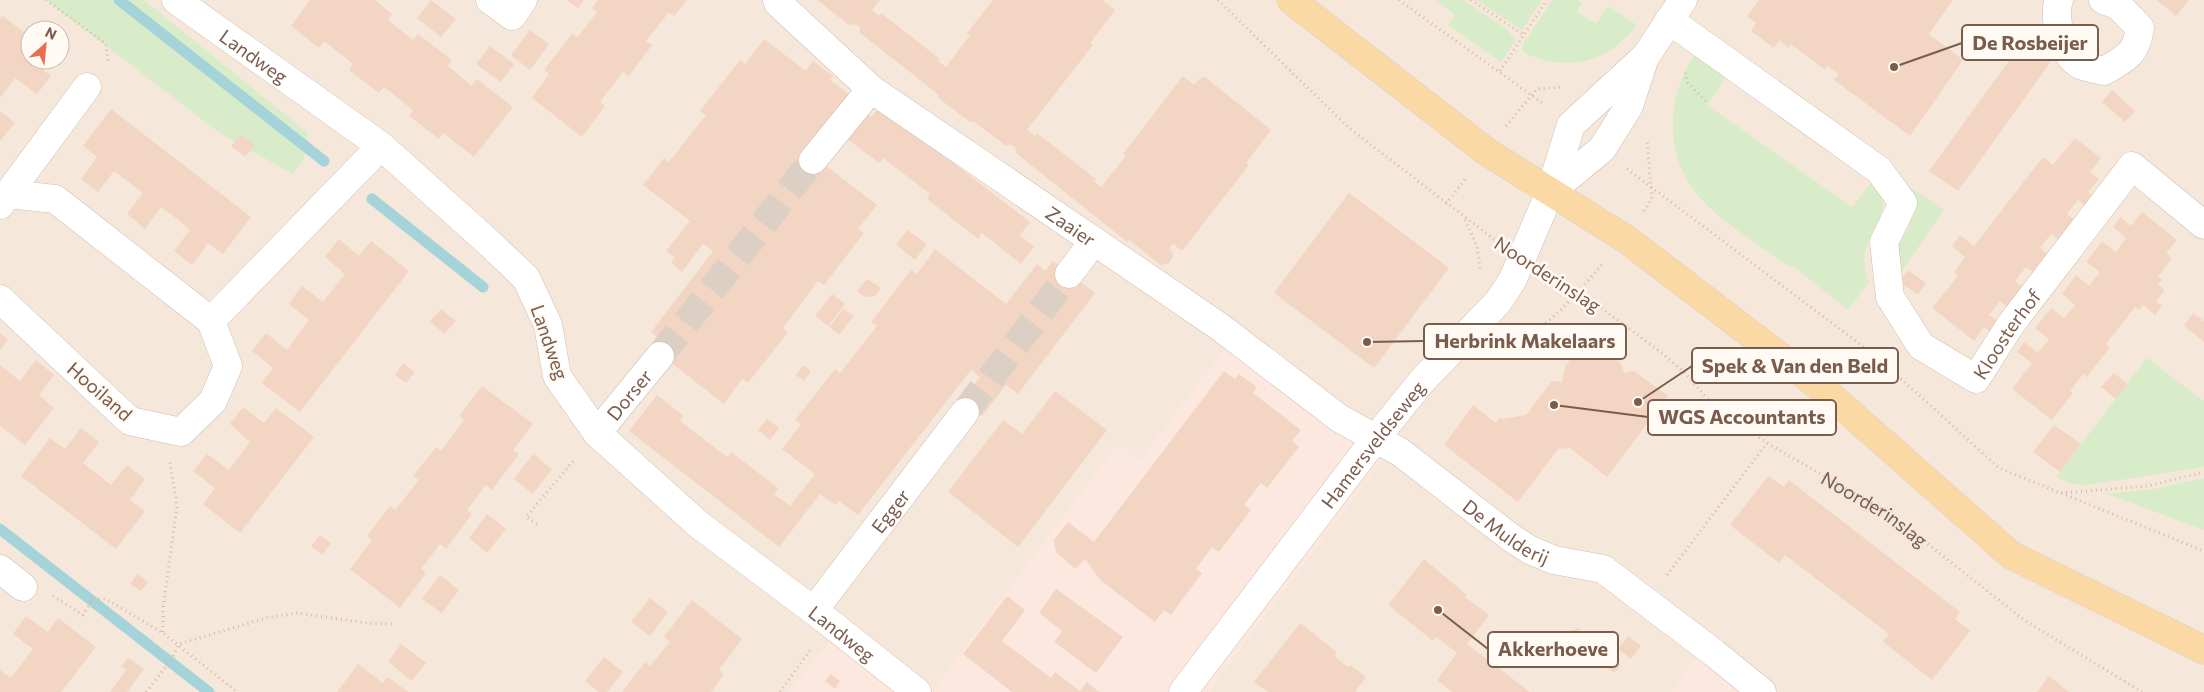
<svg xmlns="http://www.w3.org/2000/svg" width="2204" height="692" font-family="Commissioner,sans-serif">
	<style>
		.residential { fill: #f5e8da; fill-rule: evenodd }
		.commercial { fill: #fde8e0 }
		.green { fill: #d8ecc9 }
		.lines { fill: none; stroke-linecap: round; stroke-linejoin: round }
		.stream { stroke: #a5d3da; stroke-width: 11 }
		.building { fill: #f3d5c3 }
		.minor-tunnel { stroke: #dcd0c4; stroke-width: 28; stroke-dasharray: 28 14; stroke-linecap: butt }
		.minor-casing { stroke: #d1beb0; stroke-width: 29 }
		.major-casing { stroke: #dad1cd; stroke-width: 29 }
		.path { stroke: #d9b8a5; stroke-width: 3; stroke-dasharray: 1 4; stroke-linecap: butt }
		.minor { stroke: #fff; stroke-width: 28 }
		.major { stroke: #fbd9a5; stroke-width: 28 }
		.labels { text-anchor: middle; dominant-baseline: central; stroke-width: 5; stroke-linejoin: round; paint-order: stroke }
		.street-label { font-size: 19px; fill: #7a5c4d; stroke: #fffaf3 }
		.leader { fill: none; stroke: #7a5c4d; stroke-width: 2 }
		.callout-dot { fill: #7a5c4d; stroke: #fffaf3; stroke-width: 2 }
		.callout { fill: #fffaf3; stroke: #7a5c4d; stroke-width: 2 }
		.callout-label { font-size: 20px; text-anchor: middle; font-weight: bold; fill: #7a5c4d }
	</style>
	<rect width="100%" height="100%" fill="#fdf6ec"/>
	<path class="residential" d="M0 0H2204V692H0ZM30 30H60V60H30Z"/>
	<g class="commercial">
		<path d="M1227 346 1382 461 1210 689 1212 692H932L1117 445 1140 460Z"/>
		<path d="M829 642 894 692H789Z"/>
		<path d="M1698 656 1744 692H1671Z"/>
	</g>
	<g class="green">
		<path d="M46 0H144L308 133 304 159 293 174 221 134Z"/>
		<path d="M1436 0H1463L1505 28 1516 40 1501 62 1448 25 1455 15Z"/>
		<path d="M1477 0H1542L1522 30Z"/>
		<path d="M1552 0H1577L1582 3 1577 12 1596 24 1608 6 1637 25C1607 63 1567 74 1523 52L1522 46Z"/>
		<path d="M1694 55 1726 77 1707 105 1852 207 1872 182C1903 212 1858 234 1865 267 1866 273 1866 278 1869 282L1848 310 1793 266H1788C1759 245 1714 218 1693 189 1664 149 1668 95 1694 55Z"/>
		<path d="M1912 188 1944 210 1897 278 1896 249 1907 231 1912 217 1910 190Z"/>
		<path d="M2147 358 2204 401V467L2088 485 2072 484 2056 477Z"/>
		<path d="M2204 478V530L2107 494 2154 489Z"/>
	</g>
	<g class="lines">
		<g class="stream">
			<path d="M119 0 324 161"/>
			<path d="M372 199 483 287"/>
			<path d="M0 529 209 692"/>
		</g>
	</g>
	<g class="building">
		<path d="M310 0H375L392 14 388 20 413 40 418 34 452 60 448 66 472 86 477 79 513 107 474 157 443 133 439 139 409 116 413 110 384 87 379 93 349 70 353 64 324 41 319 48 291 26Z"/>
		<path d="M431 0 456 19 441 37 417 18Z"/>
		<path d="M567 0H584L578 8Z"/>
		<path d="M598 0H687L674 16 669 12 646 41 652 45 629 76 623 72 600 102 605 106 582 137 532 98 549 74 544 70 572 34 578 37 597 12 592 8Z"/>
		<path d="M817 0H880L872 10 879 16 881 13 940 59 938 61 946 67 970 35 967 33 993 0H1102L1115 10 1090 43 1093 45 1027 130 1035 136 1037 133 1096 179 1094 181 1101 187 1126 156 1123 154 1183 76 1194 85 1200 78 1205 77 1271 130 1246 163 1249 165 1182 251 1173 244 1169 249 1172 251 1173 257 1168 264 1161 265 1129 240 1127 242 1016 153 1015 147 1011 145H1005L973 121 970 122 937 97 939 95 860 33V27L855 24 849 25Z"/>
		<path d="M1759 0H1953L1929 34 1963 60 1910 136 1834 80 1839 74 1827 65 1825 70 1791 44 1788 48 1779 40 1774 48 1751 31 1756 23 1747 16Z"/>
		<path d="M2157 0H2189L2176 16Z"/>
		<path d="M3 16 30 37V60L51 76 37 94 15 78 0 98V19Z"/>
		<path d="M530 30 549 44 530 70 511 55Z"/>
		<path d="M2027 36 2055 56 1958 191 1929 171Z"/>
		<path d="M764 39 806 71 813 61 833 76 830 80 850 95 808 152 877 205 858 229 864 233 824 285 818 281 783 328 788 332 748 383 742 379 724 404 652 348 659 339 651 332 713 251 703 244 682 272 671 263 675 258 666 251 690 221 643 185 664 158 669 162 706 115 700 111 740 60 745 64Z"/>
		<path d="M490 46 514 64 501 82 476 64Z"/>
		<path d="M2112 90 2135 111 2125 122 2102 102Z"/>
		<path d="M880 107 1030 222 1020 235 1034 247 1021 264 982 233 978 239 927 199 930 194 883 158 879 163 841 134 860 109 871 117Z"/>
		<path d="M111 109 251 217 223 254 208 243 192 265 174 251 190 230 176 218 161 207 145 229 127 214 143 193 114 171 98 192 81 179 97 157 83 146Z"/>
		<path d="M0 111 15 123 0 141Z"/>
		<path d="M241 134 255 145 245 157 231 146Z"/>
		<path d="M2075 138 2101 158 2090 172 2099 179 2088 192 2099 201 2091 211 2078 200 2067 214 2081 225 2065 245 2051 234 2040 248 2054 259 2040 277 2026 267 2015 281 2029 292 2013 312 2000 301 1989 315 2003 325 1995 335 1984 327 1974 341 1932 308 1958 276 1954 272 1965 257 1952 246 1960 235 1974 246 2043 157 2053 165Z"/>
		<path d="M1349 193 1449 268 1374 368 1274 293Z"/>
		<path d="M2142 212 2177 240 2166 253 2172 258 2158 277 2162 280 2158 285 2165 290 2156 301 2162 306 2155 315 2143 305 2139 310 2135 307 2106 344 2110 347 2087 377 2084 373 2070 391 2073 393 2052 420 2012 389 2032 363 2017 352 2024 342 2038 353 2049 339 2035 328 2051 308 2064 318 2075 305 2062 294 2076 275 2089 286 2100 272 2086 262 2102 241 2116 252 2126 238 2113 227 2120 217 2131 226Z"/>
		<path d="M907 230 927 244 915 260 896 245Z"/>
		<path d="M339 239 359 256 371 241 409 271 300 412 262 383 273 368 252 351 266 333 287 350 309 320 289 304 295 295 302 286 323 302 345 274 325 257Z"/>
		<path d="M935 249 1006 304 1037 264 1045 271 1053 261 1095 293 1018 394 1006 385 982 416 973 408 958 405 980 377 971 370 858 515 839 501 836 505 820 494 779 547 629 431 657 395 684 416 680 421 727 457 731 452 778 488 774 494 790 506 815 474 782 449 801 424 795 420 835 369 840 373 877 326 871 322 911 270 917 274Z"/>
		<path d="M1908 270 1926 283 1918 295 1900 282Z"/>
		<path d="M867 279 881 288 875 296 865 297 857 291Z"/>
		<path d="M832 294 845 304 828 326 815 316Z"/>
		<path d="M441 309 456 321 444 334 430 321Z"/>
		<path d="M843 309 854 316 839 335 829 327Z"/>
		<path d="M2193 313 2204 321V342L2184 326Z"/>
		<path d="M0 333 8 339 0 350Z"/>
		<path d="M1593 347 1610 353 1621 364 1624 373 1634 371 1668 396 1607 477 1570 448 1558 449 1518 502 1444 445 1473 405 1496 423 1500 417 1502 419 1526 415 1552 381 1562 382 1565 367 1574 354 1580 350Z"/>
		<path d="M36 360 54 375 39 395 54 408 25 445 0 426V365L20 381Z"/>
		<path d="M403 363 415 372 406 383 395 375Z"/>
		<path d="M803 365 811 371 804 381 796 375Z"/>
		<path d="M1224 371 1235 379 1239 374 1257 387 1253 393 1301 430 1292 441 1299 447 1267 488 1261 483 1244 505 1251 510 1219 552 1212 547 1196 569 1202 573 1171 615 1164 610 1155 622 1100 580 1085 559 1075 569 1056 552 1054 540 1068 522 1094 542Z"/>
		<path d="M2114 373 2128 384 2116 399 2101 387Z"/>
		<path d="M482 386 533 424 513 450 519 454 492 490 486 485 467 510 472 514 446 549 440 544 421 569 426 573 400 608 350 569 372 540 367 536 390 506 395 510 419 480 413 476 436 447 441 451 464 420 459 416Z"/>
		<path d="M1055 391 1107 430 1018 547 948 492 1003 420 1022 434Z"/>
		<path d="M243 407 264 423 276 408 314 437 240 533 203 504 215 488 193 471 207 454 229 470 250 442 230 424Z"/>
		<path d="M767 419 779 428 770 440 758 430Z"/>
		<path d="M2054 425 2081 444 2060 472 2033 452Z"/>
		<path d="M81 428 99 442 83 463 111 485 127 465 145 479 130 500 145 511 116 549 21 476 50 438 65 449Z"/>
		<path d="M533 454 552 469 533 494 514 479Z"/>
		<path d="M1768 476 1784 487 1789 480 1960 612 1955 619 1970 631 1932 680 1883 642 1889 634 1785 555 1779 563 1730 525Z"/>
		<path d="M487 514 506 529 487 553 469 538Z"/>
		<path d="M320 535 331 543 322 555 311 546Z"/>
		<path d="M1424 559 1467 595 1465 597 1489 615 1467 644 1530 692H1452L1437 680 1457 653 1436 637 1433 641 1388 605Z"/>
		<path d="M137 574 148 582 141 591 130 584Z"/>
		<path d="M440 575 459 590 442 613 422 599Z"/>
		<path d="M1056 589 1123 637 1096 673 1054 642 1062 631 1039 613Z"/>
		<path d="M1007 596 1025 610 1002 641 1051 678 1055 672 1080 691 1087 682 1099 692H1012L963 654Z"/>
		<path d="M650 598 668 612 650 636 631 622Z"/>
		<path d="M692 600 742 639 719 670 724 674 711 692H622L645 662 650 666 670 642 664 637Z"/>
		<path d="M26 616 48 632 58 618 96 647 61 692H0V670L11 678 33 649 13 634Z"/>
		<path d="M1300 623 1337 652 1334 656 1348 667 1350 665 1366 677 1355 692H1268L1254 682Z"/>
		<path d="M1579 628 1583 642 1569 646 1565 632Z"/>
		<path d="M1628 636 1641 646 1631 659 1618 649Z"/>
		<path d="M1590 641 1621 665 1614 673 1584 649Z"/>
		<path d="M401 644 426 663 412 681 388 662Z"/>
		<path d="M604 657 623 672 607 692H599L585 681Z"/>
		<path d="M128 658 144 669 127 692H110L126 670 121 666Z"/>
		<path d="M358 664 383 683 388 677 408 692H337Z"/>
		<path d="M831 674 840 681 835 689 825 681Z"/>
		<path d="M2049 676 2069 692H2037Z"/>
	</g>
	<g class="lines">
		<g class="minor-tunnel">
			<path d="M660 356 813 160"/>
			<path d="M965 412 1069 274"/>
		</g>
		<defs>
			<g id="minor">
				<path id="s2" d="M176 0 381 146 487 241 526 278 548 325 557 376 597 433 698 524 830 623 917 692"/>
				<path d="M490 0 512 16 523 0"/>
				<path id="s3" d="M777 0 778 3 871 89 1220 327 1339 418 1400 452 1510 537 1530 550 1554 560 1603 569 1714 653 1762 692"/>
				<path d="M2059 0C2052 17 2063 56 2080 65 2087 68 2096 69 2104 71 2126 58 2136 55 2140 28L2119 6 2103 0"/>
				<path id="s4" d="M1669 20 1879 170 1903 203 1884 242 1890 297 1921 346 1976 379 2011 324 2132 166 2204 225"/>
				<path d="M813 160 871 89"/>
				<path d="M1550 192 1602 149 1629 106 1644 60"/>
				<path d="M8 194 87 87"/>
				<path d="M0 205 8 194 55 199 211 321 228 366 213 401 181 432 130 421 0 299"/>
				<path d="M1069 274 1094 241"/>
				<path d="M211 321 381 146"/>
				<path id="s5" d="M597 433 660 356"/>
				<path d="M0 569 23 587"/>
				<path id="s6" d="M814 610 965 412"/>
				<path id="s7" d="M1183 692 1376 438 1421 382 1498 302 1512 281 1550 192 1571 125 1646 56 1683 0"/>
			</g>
			<path id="major" d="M1291 0 1487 152 1626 239 1824 390 2011 555 2204 650"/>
		</defs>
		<use href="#minor" class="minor-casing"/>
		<use href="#major" class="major-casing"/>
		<g class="path">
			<path d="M46 0 106 44 108 62"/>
			<path d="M1218 0 1349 128 1495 240"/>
			<path d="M1399 0 1545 105"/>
			<path d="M1471 0 1524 35"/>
			<path d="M1500 71 1547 0"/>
			<path d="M1686 73 1685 75 1688 83 1708 103"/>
			<path d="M1506 126 1537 89 1562 87"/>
			<path d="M1627 169 1876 356 1999 468 2204 551"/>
			<path d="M1446 204 1467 177"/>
			<path d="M1644 211 1652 199 1647 140"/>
			<path d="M1465 220 1477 246 1480 268"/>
			<path id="s1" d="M1551 275 1600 307 1663 354 1684 372 1712 404 1767 443 1890 514 2024 620 2142 692"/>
			<path d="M1502 347C1550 330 1571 298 1604 263"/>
			<path d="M2061 493 2148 486 2204 472"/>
			<path d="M537 524 526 517 575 459"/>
			<path d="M1667 575 1767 443"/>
			<path d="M53 596 83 615 93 599H106L163 633 237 692"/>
			<path d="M163 632V609L177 506 170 462"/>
			<path d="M146 692 171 660 179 644 266 618 297 613 367 623 393 624"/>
			<path d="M780 692 811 649"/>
		</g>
		<use href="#minor" class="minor"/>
		<use href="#major" class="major"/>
	</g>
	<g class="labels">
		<g class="street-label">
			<text stroke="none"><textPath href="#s2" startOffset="96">Landweg</textPath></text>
			<text stroke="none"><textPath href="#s3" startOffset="372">Zaaier</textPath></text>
			<text transform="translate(1548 274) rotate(33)">Noorderinslag</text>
			<text stroke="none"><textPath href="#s4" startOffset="574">Kloosterhof</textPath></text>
			<text transform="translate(550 342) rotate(71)">Landweg</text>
			<text transform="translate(100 391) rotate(41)">Hooiland</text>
			<text stroke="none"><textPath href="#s5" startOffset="50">Dorser</textPath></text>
			<text stroke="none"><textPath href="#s7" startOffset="312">Hamersveldseweg</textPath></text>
			<text stroke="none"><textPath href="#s1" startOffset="401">Noorderinslag</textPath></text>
			<text stroke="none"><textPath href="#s6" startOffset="125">Egger</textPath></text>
			<text stroke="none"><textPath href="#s3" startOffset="905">De Mulderij</textPath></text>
			<text stroke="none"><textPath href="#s2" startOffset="938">Landweg</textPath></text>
		</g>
	</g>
	<path class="leader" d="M1894 67L1962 43M1367 342L1424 341M1638 402L1692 366M1554 405L1648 417M1438 610L1488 649"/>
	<g class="callout-dot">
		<circle cx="1894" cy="67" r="5"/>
		<circle cx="1367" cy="342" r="5"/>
		<circle cx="1638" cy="402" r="5"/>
		<circle cx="1554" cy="405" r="5"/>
		<circle cx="1438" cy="610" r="5"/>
	</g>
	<g class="callout">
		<rect x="1962" y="25" width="136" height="35" rx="5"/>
		<rect x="1424" y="324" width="202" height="35" rx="5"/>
		<rect x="1692" y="348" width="206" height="35" rx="5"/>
		<rect x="1648" y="400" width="188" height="35" rx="5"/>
		<rect x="1488" y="632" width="130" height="35" rx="5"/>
	</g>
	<g class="callout-label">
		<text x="2030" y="50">De Rosbeijer</text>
		<text x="1525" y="348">Herbrink Makelaars</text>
		<text x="1795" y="373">Spek &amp; Van den Beld</text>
		<text x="1742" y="424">WGS Accountants</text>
		<text x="1553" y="656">Akkerhoeve</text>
	</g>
	<g transform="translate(45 45) rotate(27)"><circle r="24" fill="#fffaf3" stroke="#cabbb1"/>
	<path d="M0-4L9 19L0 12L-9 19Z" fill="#e76f51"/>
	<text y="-8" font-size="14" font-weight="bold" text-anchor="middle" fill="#7a5c4d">N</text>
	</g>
</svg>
